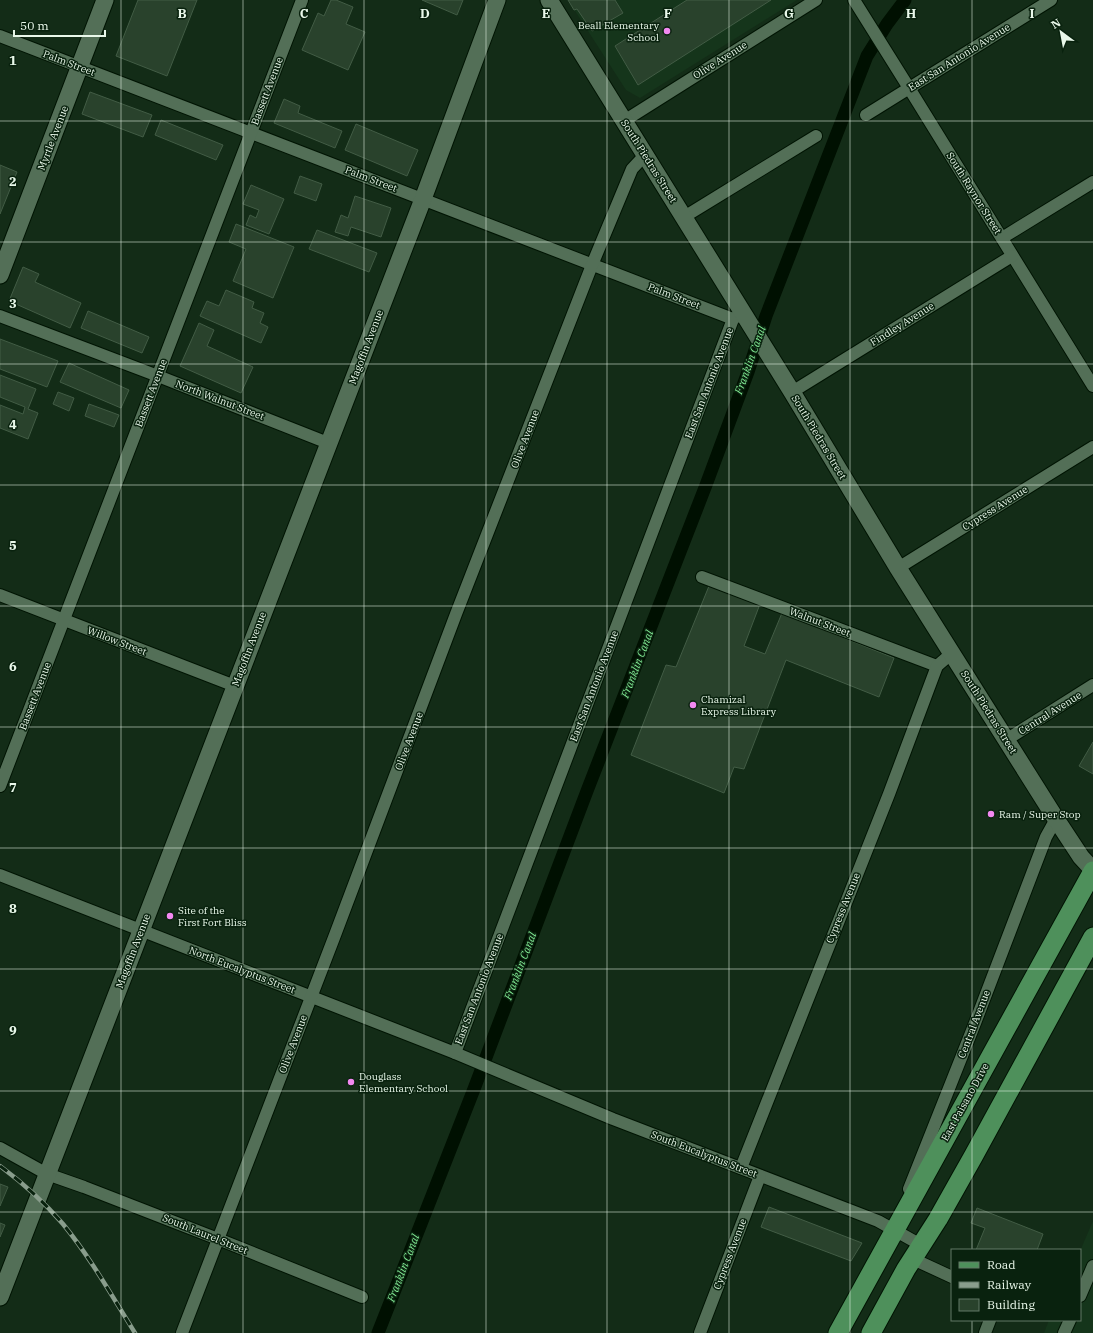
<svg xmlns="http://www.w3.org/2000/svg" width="1093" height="1333" font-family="'IBM Plex Serif',serif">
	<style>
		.built { fill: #15351b }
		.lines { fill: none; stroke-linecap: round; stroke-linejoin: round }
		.canal { stroke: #001001; stroke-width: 13 }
		.building { fill: #29422c; stroke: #425c45 }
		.street-casing { stroke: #001403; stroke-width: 14 }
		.secondary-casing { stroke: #001403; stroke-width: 19 }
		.primary-casing { stroke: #001403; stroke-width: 21 }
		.street { stroke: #536f57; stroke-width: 12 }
		.secondary { stroke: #536f57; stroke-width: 17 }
		.primary { stroke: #4e905b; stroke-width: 19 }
		.rail-casing { stroke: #899d8c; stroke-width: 4.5 }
		.rail { stroke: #09220e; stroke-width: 3; stroke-dasharray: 9; stroke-linecap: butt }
		.grid { fill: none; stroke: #e9f8ea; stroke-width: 1; stroke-opacity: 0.55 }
		.poi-dot { fill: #f389f1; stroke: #09220e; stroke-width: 1.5 }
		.labels { text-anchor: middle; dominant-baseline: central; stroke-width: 3; stroke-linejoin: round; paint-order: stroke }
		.poi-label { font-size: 10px; fill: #e9f8ea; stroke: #09220e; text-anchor: start }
		.street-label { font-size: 10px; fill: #e9f8ea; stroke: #09220e }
		.water-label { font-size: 11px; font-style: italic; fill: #82ea94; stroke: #09220e }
		.grid-label { font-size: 13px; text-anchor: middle; font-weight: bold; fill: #e9f8ea; stroke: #09220e; stroke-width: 3; stroke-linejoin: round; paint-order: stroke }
	</style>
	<rect width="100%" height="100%" fill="#132c17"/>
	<g class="built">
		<path d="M568 0H797L640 98 626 90Z"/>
		<path d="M1093 1221V1333H1044L1049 1320H1080V1251Z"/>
	</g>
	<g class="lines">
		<path class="canal" d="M378 1333 474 1089 587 791 706 485 748 372 766 316 867 56 887 24 905 0"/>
	</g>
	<g class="building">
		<path d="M138 0H197L167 76 116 56Z"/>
		<path d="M331 0H336L353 7 346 24 365 32 348 70 302 50 318 13 324 16Z"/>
		<path d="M422 0H463L457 15Z"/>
		<path d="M568 0H615L623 13 592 31 577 9 574 10Z"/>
		<path d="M687 0H771L638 85 615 46Z"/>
		<path d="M90 92 152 115 143 137 82 114Z"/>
		<path d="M284 99 300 106 298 113 342 131 335 148 274 123Z"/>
		<path d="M161 120 223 145 216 160 155 135Z"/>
		<path d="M356 124 418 150 407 176 345 150Z"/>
		<path d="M0 165 17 172 0 214Z"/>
		<path d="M300 176 322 184 316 201 294 193Z"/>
		<path d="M251 185 284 199 269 234 246 225 250 215 256 218 259 210 243 204Z"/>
		<path d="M355 196 391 208 381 237 351 227 348 236 335 232 341 215 348 218Z"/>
		<path d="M236 224 294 247 273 298 233 281 246 249 229 242Z"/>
		<path d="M317 230 377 253 369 272 309 249Z"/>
		<path d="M23 267 39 274 35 282 81 303 70 328 9 301Z"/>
		<path d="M226 290 254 302 252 308 264 313 260 323 268 327 261 343 200 316 207 301 219 306Z"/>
		<path d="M88 311 149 337 142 353 81 328Z"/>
		<path d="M199 323 214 330 207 346 253 367 241 393 180 366Z"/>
		<path d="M0 339 58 361 47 387 0 369Z"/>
		<path d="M69 363 129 390 121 408 60 382Z"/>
		<path d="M0 375 36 389 28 409 38 413 28 439 0 428V405L23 414 25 407 0 397Z"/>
		<path d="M58 392 74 398 69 411 53 404Z"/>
		<path d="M89 404 119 415 114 427 85 416Z"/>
		<path d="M709 586 760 604 744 646 765 654 782 613 894 658 879 697 786 660 744 769 734 767 724 793 631 755 666 665 676 667Z"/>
		<path d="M1093 742V774L1079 766Z"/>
		<path d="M0 1184 8 1187 0 1206Z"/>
		<path d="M769 1207 862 1243 851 1261 761 1227Z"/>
		<path d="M977 1208 1043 1234 1037 1250H976L985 1228 971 1223Z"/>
		<path d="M0 1223 5 1225 0 1237Z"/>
	</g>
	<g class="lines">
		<defs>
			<g id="street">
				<path d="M854 0 909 88 1093 386"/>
				<path d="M0 36 733 319 742 313"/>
				<path d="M866 115 1051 0"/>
				<path d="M624 121 816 0"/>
				<path d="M684 217 816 136"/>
				<path d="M1002 238 1093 182"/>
				<path d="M0 316 158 376 328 443"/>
				<path d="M792 392 1012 256"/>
				<path d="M898 568 1093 447"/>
				<path d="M702 577 937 666"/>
				<path d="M0 595 235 686"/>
				<path d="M1006 740 1093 685"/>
				<path d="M0 786 302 0"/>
				<path d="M0 875 455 1053 613 1119 878 1221 921 1245"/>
				<path d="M455 1053 733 319"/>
				<path d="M0 1148 47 1174 84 1187 218 1239 362 1297"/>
				<path d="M741 1168 889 794 937 666 952 653"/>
				<path d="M909 1189 975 1023 1046 837 1056 819"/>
				<path d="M913 1259 952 1277"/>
				<path d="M1080 1296 1093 1266"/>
				<path d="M182 1333 335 935 456 614 592 265 632 169 645 155"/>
				<path d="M700 1333 760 1176"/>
				<path d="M985 1333 990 1320"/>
				<path d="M1064 1333 1070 1320"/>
			</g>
			<g id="secondary">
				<path d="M549 0 792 392 898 568 1056 819 1081 857 1093 870"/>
				<path d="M0 275 105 0"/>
				<path d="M0 1297 423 199 497 0"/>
			</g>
			<g id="primary">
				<path d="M838 1333 1093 871"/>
				<path d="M871 1333 906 1269 938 1219 974 1155 1093 937"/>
			</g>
		</defs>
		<use href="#street" class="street-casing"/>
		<use href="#secondary" class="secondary-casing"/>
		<use href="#primary" class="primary-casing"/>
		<use href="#street" class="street"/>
		<use href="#secondary" class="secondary"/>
		<use href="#primary" class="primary"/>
		<defs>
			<path id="rail" d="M0 1166C23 1183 44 1202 63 1224 90 1257 112 1296 135 1333"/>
		</defs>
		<use href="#rail" class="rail-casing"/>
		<use href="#rail" class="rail"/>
	</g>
	<path class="grid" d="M121 0V1333M243 0V1333M364 0V1333M486 0V1333M607 0V1333M729 0V1333M850 0V1333M972 0V1250M0 121H1093M0 242H1093M0 364H1093M0 485H1093M0 606H1093M0 727H1093M0 848H1093M0 969H1093M0 1091H1093M0 1212H1093M972 1320V1333"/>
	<g class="poi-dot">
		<circle cx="667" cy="31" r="4"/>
		<circle cx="693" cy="705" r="4"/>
		<circle cx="991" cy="814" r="4"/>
		<circle cx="170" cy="916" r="4"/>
		<circle cx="351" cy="1082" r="4"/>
	</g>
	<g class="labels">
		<g class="poi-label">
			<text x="659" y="25" text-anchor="end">Beall Elementary<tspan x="659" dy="12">School</tspan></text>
			<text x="701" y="699">Chamizal<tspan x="701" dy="12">Express Library</tspan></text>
			<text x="999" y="814">Ram / Super Stop</text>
			<text x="178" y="910">Site of the<tspan x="178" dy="12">First Fort Bliss</tspan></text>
			<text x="359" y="1076">Douglass<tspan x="359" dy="12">Elementary School</tspan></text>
		</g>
		<g class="street-label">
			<text transform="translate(959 57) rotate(-32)">East San Antonio Avenue</text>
			<text transform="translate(720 60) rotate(-32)">Olive Avenue</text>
			<text transform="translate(69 63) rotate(21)">Palm Street</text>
			<text transform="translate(267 91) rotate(-69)">Bassett Avenue</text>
			<text transform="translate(53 138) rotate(-69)">Myrtle Avenue</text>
			<text transform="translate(649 161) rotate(58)">South Piedras Street</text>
			<text transform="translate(371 179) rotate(21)">Palm Street</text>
			<text transform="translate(974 193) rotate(58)">South Raynor Street</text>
			<text transform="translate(674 296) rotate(21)">Palm Street</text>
			<text transform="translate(902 324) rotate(-32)">Findley Avenue</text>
			<text transform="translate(366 347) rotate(-69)">Magoffin Avenue</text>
			<text transform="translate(709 383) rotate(-69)">East San Antonio Avenue</text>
			<text transform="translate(151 393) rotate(-69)">Bassett Avenue</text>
			<text transform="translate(220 400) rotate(21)">North Walnut Street</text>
			<text transform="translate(819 437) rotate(59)">South Piedras Street</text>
			<text transform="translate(525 439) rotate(-69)">Olive Avenue</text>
			<text transform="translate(995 508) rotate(-32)">Cypress Avenue</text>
			<text transform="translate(820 622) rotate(21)">Walnut Street</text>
			<text transform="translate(117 641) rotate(21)">Willow Street</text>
			<text transform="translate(249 649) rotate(-69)">Magoffin Avenue</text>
			<text transform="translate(594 686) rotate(-69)">East San Antonio Avenue</text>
			<text transform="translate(35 696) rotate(-69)">Bassett Avenue</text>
			<text transform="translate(989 712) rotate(58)">South Piedras Street</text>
			<text transform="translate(1050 713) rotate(-32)">Central Avenue</text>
			<text transform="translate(409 741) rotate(-69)">Olive Avenue</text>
			<text transform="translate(843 908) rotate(-68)">Cypress Avenue</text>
			<text transform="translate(133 951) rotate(-69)">Magoffin Avenue</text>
			<text transform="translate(242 970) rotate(21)">North Eucalyptus Street</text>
			<text transform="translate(479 989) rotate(-69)">East San Antonio Avenue</text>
			<text transform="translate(974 1024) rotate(-69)">Central Avenue</text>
			<text transform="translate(293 1044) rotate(-69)">Olive Avenue</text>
			<text transform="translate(965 1102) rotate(-61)">East Paisano Drive</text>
			<text transform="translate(704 1154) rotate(21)">South Eucalyptus Street</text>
			<text transform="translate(205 1234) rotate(22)">South Laurel Street</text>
			<text transform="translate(730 1254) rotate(-69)">Cypress Avenue</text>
		</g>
		<g class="water-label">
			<text transform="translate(750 360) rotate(-70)">Franklin Canal</text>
			<text transform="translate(637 664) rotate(-69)">Franklin Canal</text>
			<text transform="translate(520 966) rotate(-69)">Franklin Canal</text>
			<text transform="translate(403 1268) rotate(-69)">Franklin Canal</text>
		</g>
	</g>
	<g class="grid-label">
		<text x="182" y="18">B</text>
		<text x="304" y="18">C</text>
		<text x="425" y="18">D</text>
		<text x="546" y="18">E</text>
		<text x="668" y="18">F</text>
		<text x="789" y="18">G</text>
		<text x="911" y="18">H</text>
		<text x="1032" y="18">I</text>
		<text x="13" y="65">1</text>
		<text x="13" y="186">2</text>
		<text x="13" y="308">3</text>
		<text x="13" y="429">4</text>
		<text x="13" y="550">5</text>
		<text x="13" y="671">6</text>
		<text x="13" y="792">7</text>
		<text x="13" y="913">8</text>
		<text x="13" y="1035">9</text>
	</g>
	<rect x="951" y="1249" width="130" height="72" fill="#09220e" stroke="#637866"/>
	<rect x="959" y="1262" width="20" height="6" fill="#4e905b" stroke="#637866"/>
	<text x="987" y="1269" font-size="12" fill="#e9f8ea">Road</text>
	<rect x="959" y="1282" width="20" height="6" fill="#899d8c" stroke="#637866"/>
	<text x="987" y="1289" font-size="12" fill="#e9f8ea">Railway</text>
	<rect x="959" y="1299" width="20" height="12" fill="#29422c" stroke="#637866"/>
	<text x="987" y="1309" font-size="12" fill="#e9f8ea">Building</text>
	<g transform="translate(1061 32) rotate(328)" stroke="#09220e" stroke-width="3" paint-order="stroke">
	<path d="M0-3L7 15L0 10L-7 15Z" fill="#e9f8ea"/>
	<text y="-6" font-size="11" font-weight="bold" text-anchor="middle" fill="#e9f8ea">N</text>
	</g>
	<path d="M14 30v6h91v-6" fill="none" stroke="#e9f8ea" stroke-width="2"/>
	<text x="20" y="30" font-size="12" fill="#e9f8ea" stroke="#09220e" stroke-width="3" paint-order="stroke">50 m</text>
</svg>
